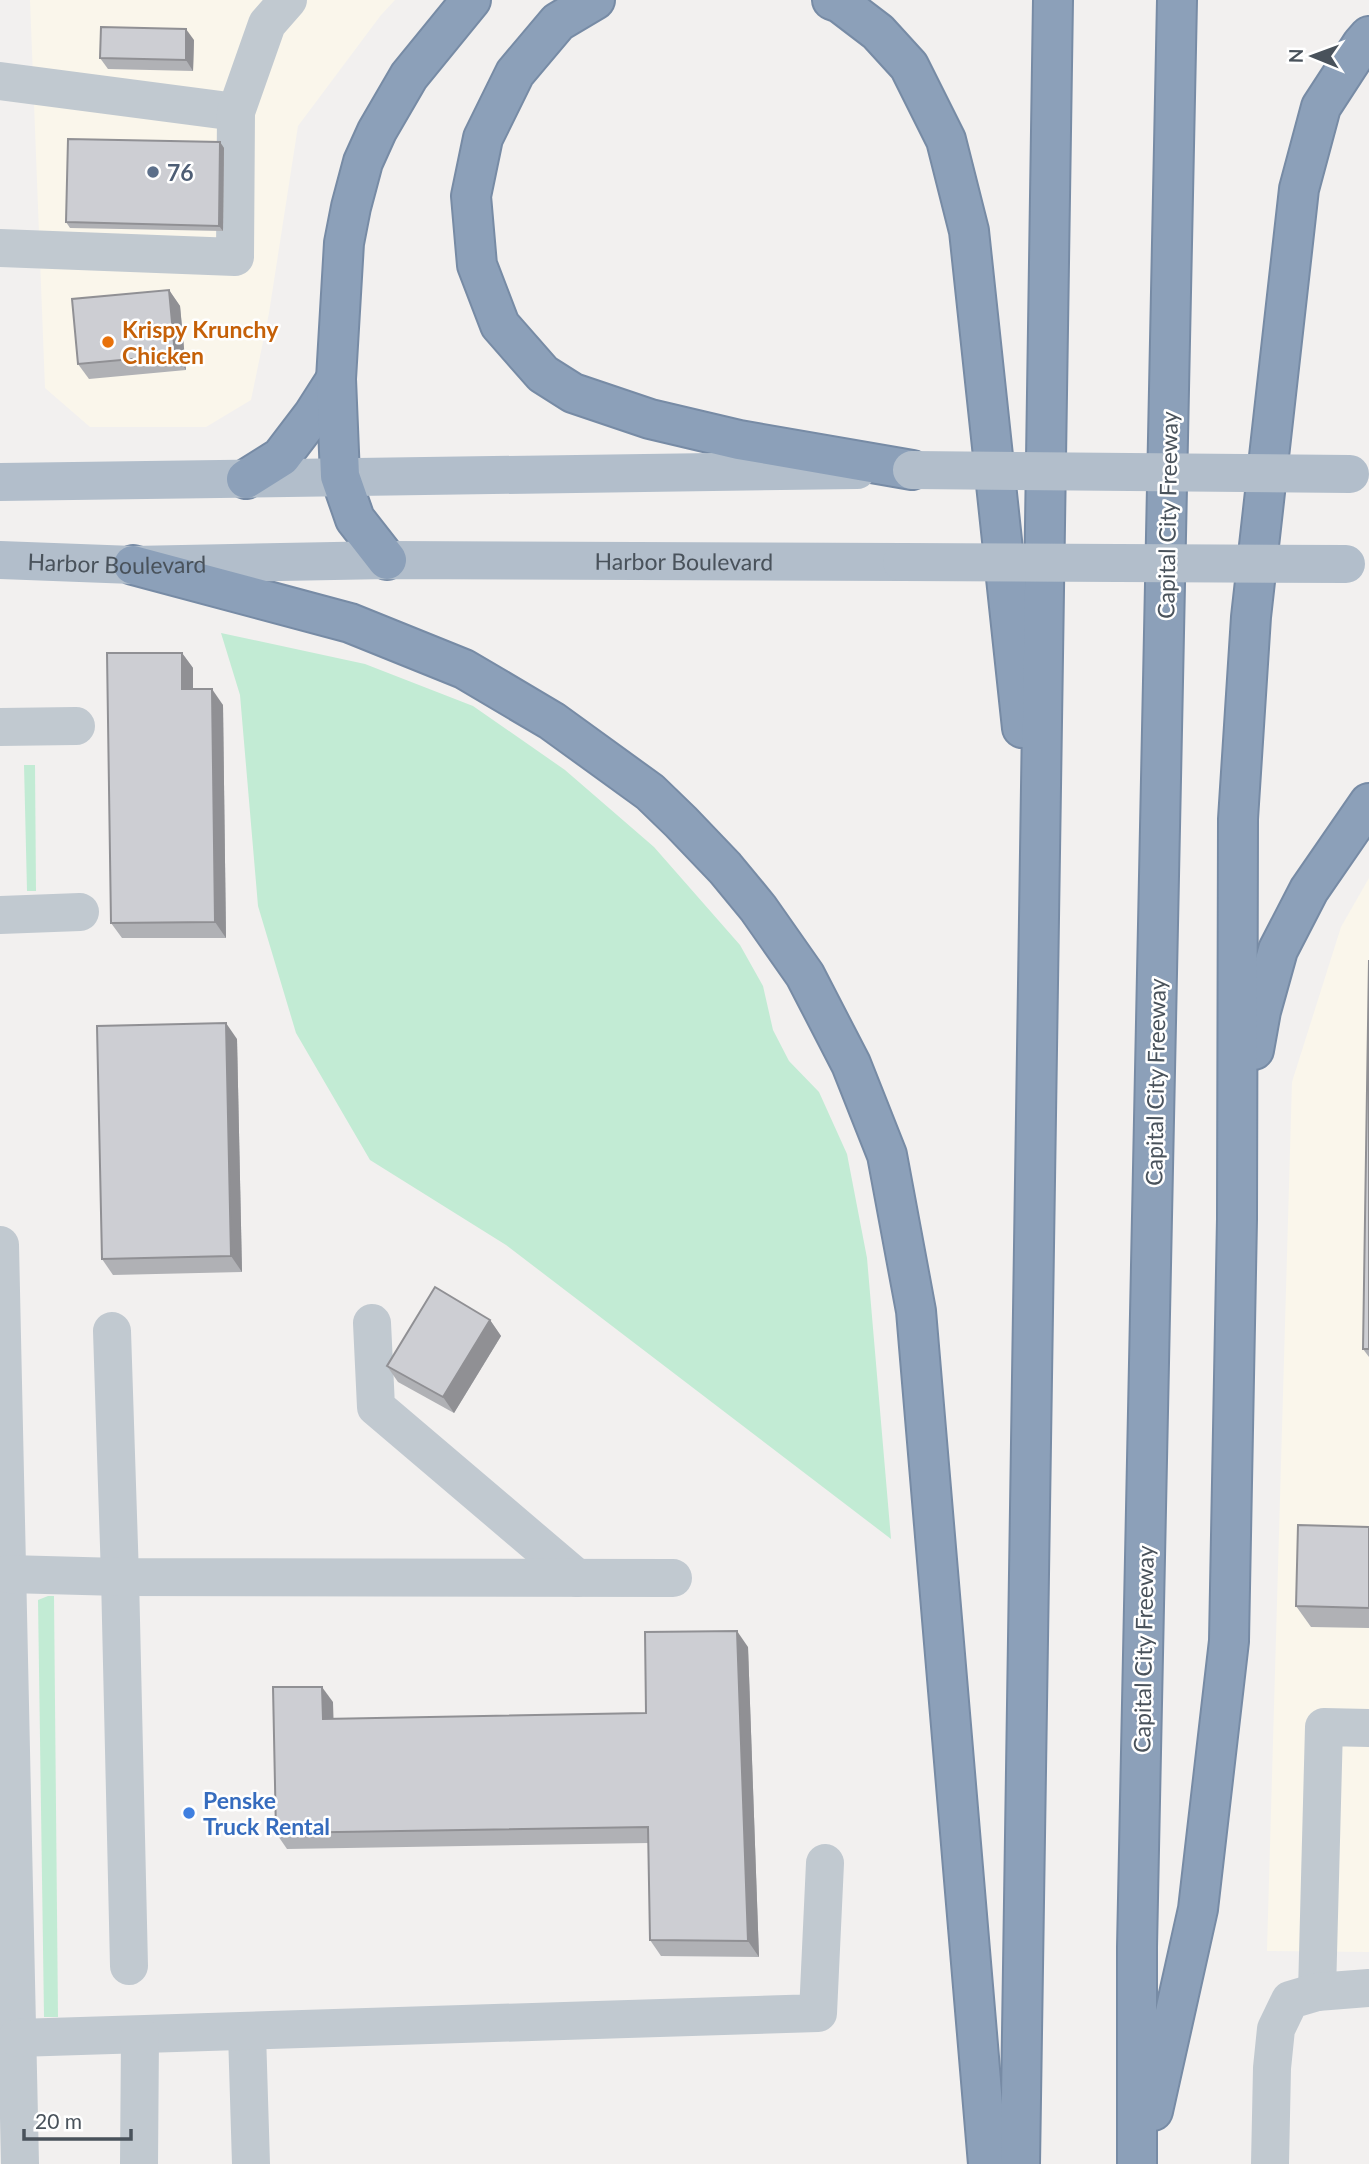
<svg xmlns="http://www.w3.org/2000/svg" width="1369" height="2164" font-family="Lato,sans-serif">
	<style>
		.commercial { fill: #faf6eb }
		.green { fill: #c2ebd4 }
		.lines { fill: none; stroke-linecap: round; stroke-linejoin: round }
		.highway-casing { stroke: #778ba5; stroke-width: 42 }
		.minor { stroke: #c1c9d0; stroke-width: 38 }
		.major { stroke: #b2becb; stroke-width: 38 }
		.highway { stroke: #8ca0b9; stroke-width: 38 }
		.major-bridge { stroke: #b2becb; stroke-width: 38 }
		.wall { fill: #b0b1b5 }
		.shaded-wall { fill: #909094 }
		.building { fill: #cdced3; stroke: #909094; stroke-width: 2 }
		.service-dot { fill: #5c6f8a; stroke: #fff; stroke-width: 2.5 }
		.food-dot { fill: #e8710a; stroke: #fff; stroke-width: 2.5 }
		.shop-dot { fill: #3f7fe0; stroke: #fff; stroke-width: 2.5 }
		.labels { text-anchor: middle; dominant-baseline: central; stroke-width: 5; stroke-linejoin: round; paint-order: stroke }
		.service-label { font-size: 23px; font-weight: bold; fill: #4e5e75; stroke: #fff; text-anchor: start }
		.food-label { font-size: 23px; font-weight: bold; fill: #c56008; stroke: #fff; text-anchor: start }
		.street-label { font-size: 23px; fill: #49525b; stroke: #fff }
		.shop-label { font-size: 23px; font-weight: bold; fill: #366cbe; stroke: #fff; text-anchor: start }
	</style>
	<rect width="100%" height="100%" fill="#f2f0ef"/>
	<g class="commercial">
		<path d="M30 0H395L381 15 298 126 269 313 251 400 206 427H90L45 388Z"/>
		<path d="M1369 878V1952L1267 1951 1292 1082 1341 927Z"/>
	</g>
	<g class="green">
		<path d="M221 633 365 664 473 706 565 770 654 847 740 945 763 986 773 1030 789 1061 819 1092 847 1154 867 1258 891 1539 506 1245 370 1160 296 1033 258 906 240 695Z"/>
		<path d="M24 765H35L36 891H27Z"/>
		<path d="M48 1596H54L58 2017H44L38 1600Z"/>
	</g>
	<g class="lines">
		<defs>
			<g id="highway">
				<path d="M595 0 558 22 515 73 483 138 471 196 477 265 500 325 543 374 573 393 650 419 739 440 912 470"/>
				<path d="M832 0 840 3 878 32 909 66 946 140 969 231 1022 728"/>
				<path d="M246 479 281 457 313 415 336 379"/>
				<path d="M387 560 355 519 340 476 336 379 344 243 351 207 363 162 377 131 409 76 471 0"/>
				<path d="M133 565 350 623 464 669 552 721 650 792 681 822 725 868 758 908 805 975 851 1064 887 1155 916 1311 988 2164"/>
				<path d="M1254 1050 1261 1011 1278 950 1309 890 1369 803"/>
				<path d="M1153 2111 1198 1909 1229 1641 1237 1219 1238 819 1251 617 1299 189 1321 107 1362 44 1369 36"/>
				<path d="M1020 2164 1053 0"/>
				<path d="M1137 2164V1947L1177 0"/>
			</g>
		</defs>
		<use href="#highway" class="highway-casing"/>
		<g class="minor">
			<path d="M0 81 236 112"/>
			<path d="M0 248 235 257 236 112 267 24 288 0"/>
			<path d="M0 727 76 726"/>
			<path d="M0 915 80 912"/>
			<path d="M0 1245 20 2164"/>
			<path d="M372 1323 376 1407 577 1578"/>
			<path d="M112 1331 120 1577 129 1966"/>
			<path d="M8 1574 120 1577 673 1578"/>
			<path d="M1317 1992 1324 1727 1369 1728"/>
			<path d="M247 2033 251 2164"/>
			<path d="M17 2038 818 2013 825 1863"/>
			<path d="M139 2164 140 2036"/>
			<path d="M1270 2164 1272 2068 1276 2029 1290 2000 1317 1992 1369 1988"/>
		</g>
		<g class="major">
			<path d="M0 482 857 470"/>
			<path id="s1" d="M0 560 133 565 387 560 902 562"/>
		</g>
		<use href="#highway" class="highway"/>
		<g class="major-bridge">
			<path d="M912 470 1350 474"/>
			<path d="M902 562 1346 564"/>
		</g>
	</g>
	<g class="wall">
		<path d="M194 40 193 71 108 69 100 58Z"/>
		<path d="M220 142 224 148 223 231 70 228 66 222Z"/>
		<path d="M169 290 180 306 186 370 89 379 78 364Z"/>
		<path d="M182 653 193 668V689L223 705 226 938H122L111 923Z"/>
		<path d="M1369 960V1357L1363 1349Z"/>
		<path d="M237 1039 242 1272 113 1275 102 1259Z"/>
		<path d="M490 1320 501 1336 454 1413 398 1382 387 1366Z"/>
		<path d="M1369 1527V1628L1311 1627 1296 1606Z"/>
		<path d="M748 1647 759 1957 661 1956 650 1940 649 1843 287 1849 276 1833 333 1702V1719L646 1713Z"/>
	</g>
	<g class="shaded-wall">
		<path d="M186 29 194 40 193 71 186 60Z"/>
		<path d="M220 142 224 148 223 231 219 226Z"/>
		<path d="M169 290 180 306 186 370 175 355Z"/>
		<path d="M182 653 193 668V705L182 689Z"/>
		<path d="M212 689 223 705 226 938 215 922Z"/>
		<path d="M226 1023 237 1039 242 1272 231 1256Z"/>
		<path d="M490 1320 501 1336 454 1413 443 1397Z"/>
		<path d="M737 1631 748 1647 759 1957 748 1941Z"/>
		<path d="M322 1687 333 1702 334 1735 323 1719Z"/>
	</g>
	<g class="building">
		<path d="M101 27 186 29V60L100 58Z"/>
		<path d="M68 139 220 142 219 226 66 222Z"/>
		<path d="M169 290 175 355 78 364 72 299Z"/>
		<path d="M107 653H182V689H212L215 922 111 923Z"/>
		<path d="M1369 960V1349H1363Z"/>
		<path d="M226 1023 231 1256 102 1259 97 1026Z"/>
		<path d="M435 1287 490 1320 443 1397 387 1366Z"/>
		<path d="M1298 1525 1369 1527V1608L1296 1606Z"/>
		<path d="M737 1631 748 1941 650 1940 648 1827 276 1833 273 1687H322L323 1719 646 1713 645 1632Z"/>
	</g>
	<circle class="service-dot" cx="153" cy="172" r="7"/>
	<circle class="food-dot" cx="108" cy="342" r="7"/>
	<circle class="shop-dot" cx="189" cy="1813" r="7"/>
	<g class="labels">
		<g class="service-label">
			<text x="167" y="172">76</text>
		</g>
		<g class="food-label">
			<text x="122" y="329">Krispy Krunchy<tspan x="122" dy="26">Chicken</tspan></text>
		</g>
		<g class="street-label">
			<text transform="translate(1167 515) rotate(-89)">Capital City Freeway</text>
			<text stroke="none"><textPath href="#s1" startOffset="684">Harbor Boulevard</textPath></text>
			<text stroke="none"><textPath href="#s1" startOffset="117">Harbor Boulevard</textPath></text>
			<text transform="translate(1155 1082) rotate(-89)">Capital City Freeway</text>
			<text transform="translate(1143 1649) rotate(-89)">Capital City Freeway</text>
		</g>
		<g class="shop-label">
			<text x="203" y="1800">Penske<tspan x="203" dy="26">Truck Rental</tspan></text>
		</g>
	</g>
	<g transform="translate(1313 56) rotate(271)" stroke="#ffffff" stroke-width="5" paint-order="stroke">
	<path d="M0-5L12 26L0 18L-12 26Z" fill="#49525b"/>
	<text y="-10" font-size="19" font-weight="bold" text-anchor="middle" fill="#49525b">N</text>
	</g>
	<path d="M24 2129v10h107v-10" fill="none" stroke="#49525b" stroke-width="3.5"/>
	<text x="35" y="2129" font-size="21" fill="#49525b" stroke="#ffffff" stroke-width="5" paint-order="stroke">20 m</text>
</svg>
